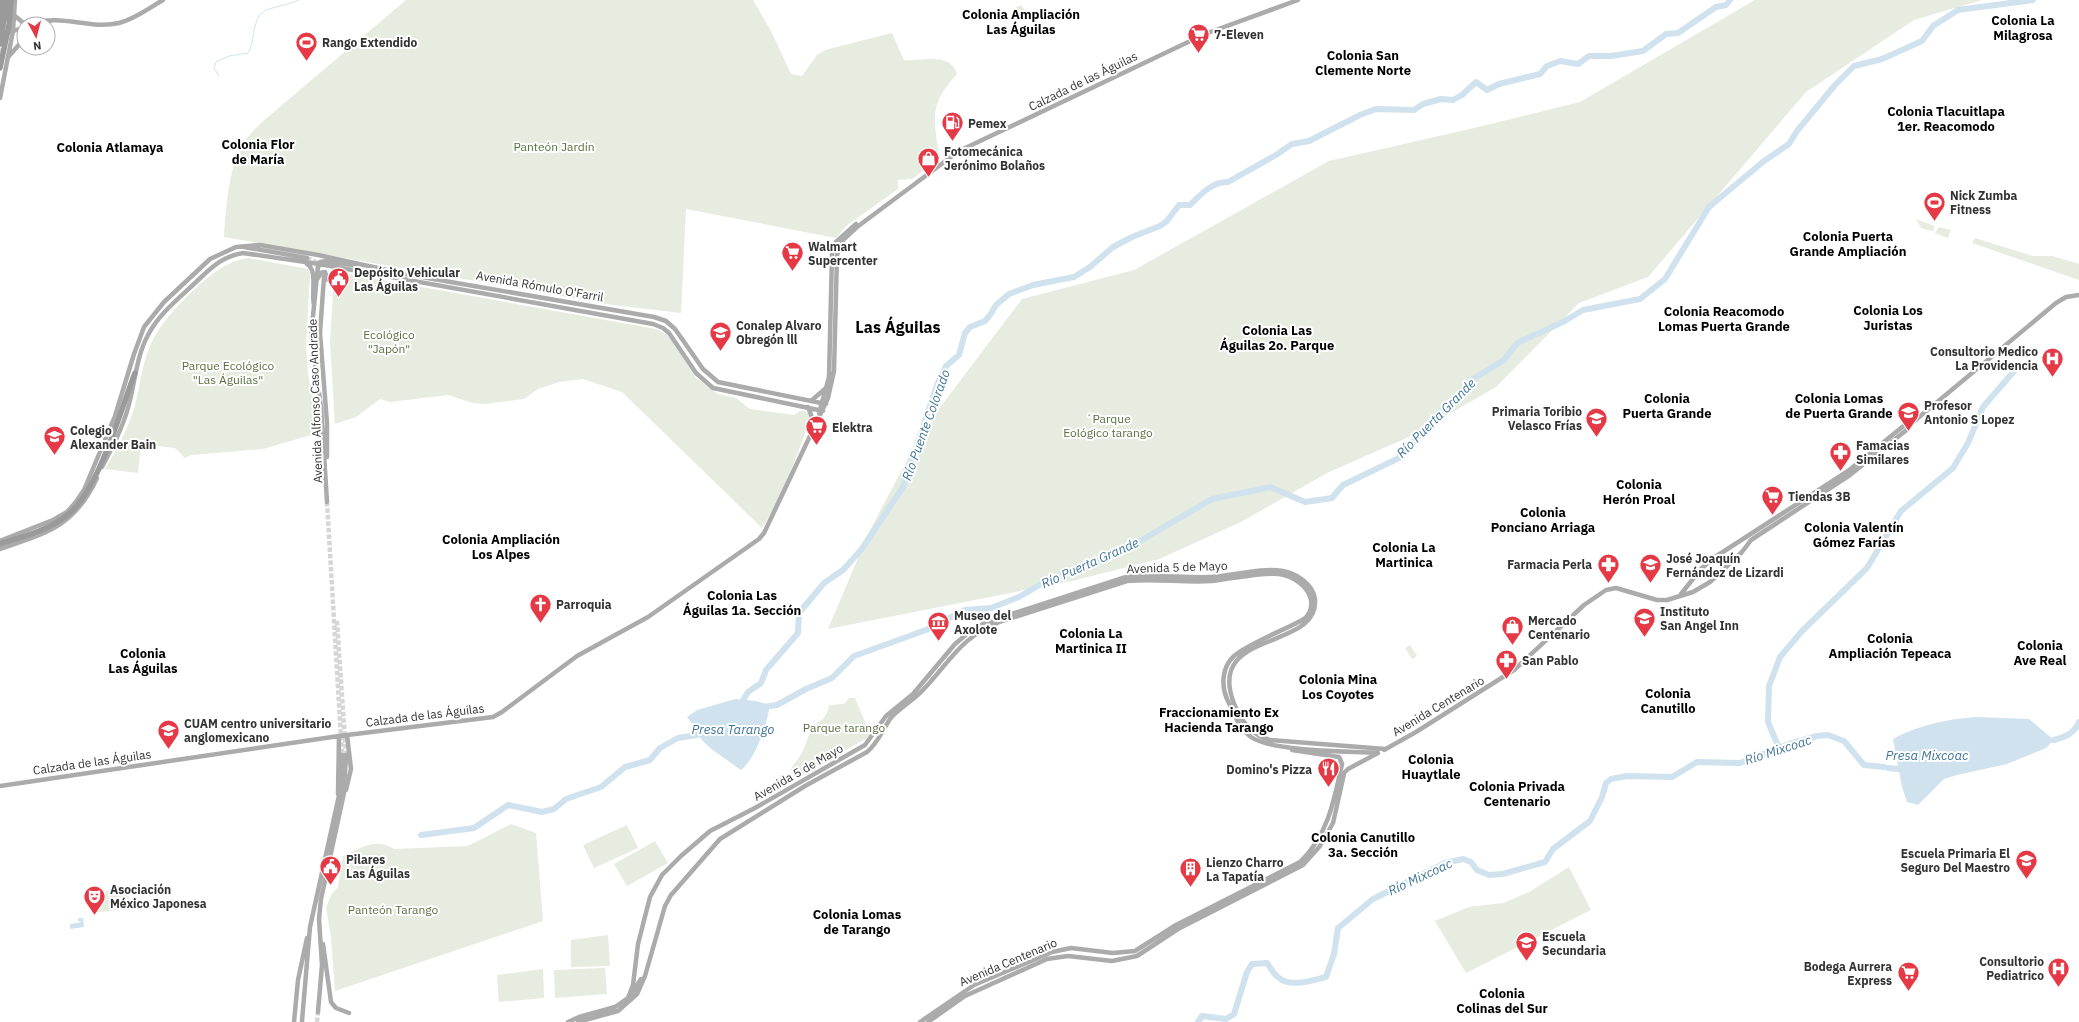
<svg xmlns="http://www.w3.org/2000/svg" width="2079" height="1022" font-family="'IBM Plex Sans',sans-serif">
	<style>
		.green { fill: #e6ecdf }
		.water { fill: #cfe2ee }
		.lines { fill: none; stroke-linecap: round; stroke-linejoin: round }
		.stream { stroke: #cfe2ee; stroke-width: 1 }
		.river { stroke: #cfe2ee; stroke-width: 6 }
		.major-tunnel { stroke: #d6d6d6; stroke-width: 4.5; stroke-dasharray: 4.5 2; stroke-linecap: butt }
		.highway-tunnel { stroke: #d6d6d6; stroke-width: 5.5; stroke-dasharray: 5.5 3; stroke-linecap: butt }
		.major { stroke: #ababab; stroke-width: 4.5 }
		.highway { stroke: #9a9a9a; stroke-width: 5.5 }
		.labels { text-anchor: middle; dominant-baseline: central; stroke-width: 4; stroke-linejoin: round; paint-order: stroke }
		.poi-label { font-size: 12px; font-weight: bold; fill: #333; stroke: #fff; text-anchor: start }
		.street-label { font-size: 12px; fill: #333; stroke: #fff }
		.park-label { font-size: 12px; fill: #56703f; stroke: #fff }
		.neighbourhood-label { font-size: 13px; font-weight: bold; fill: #000; stroke: #fff }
		.water-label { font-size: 13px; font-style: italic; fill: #3f7597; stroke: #fff }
		.district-label { font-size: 16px; font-weight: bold; fill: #000; stroke: #fff }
	</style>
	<rect width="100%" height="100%" fill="#fff"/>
	<path class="green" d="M406,0H753L771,31L791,74L802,76L817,55L825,50L892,33L904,60C921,62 950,51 957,74C927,107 935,118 939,159L912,179L898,180V189L846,226L836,238L686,209L681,313L613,305L224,237C226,207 228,172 242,146C247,137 255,129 262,122Z
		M1755,0H1982L1914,20L1806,92L1648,277L1579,303L1496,387L1409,437L1327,473L1241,522L1159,559L1076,580L828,629L870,530L923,430L1022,299L1134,270L1329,161L1474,128L1580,102Z
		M1021,5L1029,17L1020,21L1015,14L1018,12L1015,8Z
		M1916,219L1934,226V230L1931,231L1921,228Z
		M1939,227L1951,230L1948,238L1935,233Z
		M1975,238L2033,256H2052L2079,264V280L1972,243Z
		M248,258L308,269L310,273L306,345L308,373L318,433L263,449L191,455L185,458L175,448L141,444L138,473L105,469C117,450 127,430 134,409C141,384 142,358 155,336C166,317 180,303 196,288C212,273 226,262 248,258Z
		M338,272L656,329L666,334L671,340L696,378L711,389L718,394L736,398L750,409L794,415L800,411H805L809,414L810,419C797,456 783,495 762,528L622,392L583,379L559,382L538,389L524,399L485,404L473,403L448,395L390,402L380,399L356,417L335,424L330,343L334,275Z
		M1410,645L1417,656L1412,659L1405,648Z
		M849,698H855L870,734L867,738L802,775L790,770L802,753L813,725C823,720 827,717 829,705L844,704Z
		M511,824L536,833L543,921L335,991L331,937L326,908L331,895L338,887L343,856C362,848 375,837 394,849L468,846Z
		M627,825L638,848L594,868L583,845Z
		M655,841L668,863L627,886L614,864Z
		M1569,867L1591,910L1466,973L1435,921L1469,907L1503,903L1529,892Z
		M128,890L130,909L111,911L109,892Z
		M108,891L110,911L91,913L89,893Z
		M608,935L610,966L571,967V940Z
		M605,968L607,994L555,998L554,970Z
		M543,969L544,998L499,1002L497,975Z"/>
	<path class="water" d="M735,699L756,701L770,705C767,724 756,758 741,770L710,748L697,735V730L687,717L697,710Z
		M1976,717L2029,719L2054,740L2046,748L2007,764L1957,775L1944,779L1918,805L1907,802L1902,787L1893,739C1918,725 1948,719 1976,717Z
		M78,918H83L84,927L70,929V924L82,922L78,921Z"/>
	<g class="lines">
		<path class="stream" d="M219,76L214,68L216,62L229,56L248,53C256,41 251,17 266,10C276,6 288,5 299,0"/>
		<path class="river" d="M739,707L748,692L761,683L766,670L798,633L799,613L824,583L843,570L861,550L903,487L937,385L946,366L959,355L965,333L970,327L985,321L990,315L996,305L1009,294L1033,285L1074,277L1090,267L1113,247L1132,237L1160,226L1167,221L1179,205H1190C1200,195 1213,181 1228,182L1276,155L1292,144L1309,141L1360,115L1376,109L1414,110L1423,104L1441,99L1453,100L1462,95L1476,82L1487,90L1499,84L1540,74L1547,66L1560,61L1578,64L1589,56H1611L1643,51L1666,34L1678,33L1716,7L1726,5L1730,0
			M762,707L777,705L806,689L832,678L854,656L926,630L965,610L991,608L1019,597L1048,580L1102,559L1140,541L1212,499L1270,487L1305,502L1332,498L1343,485L1399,458L1435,417L1473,379L1504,360L1517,343L1563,322L1583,310L1640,299L1665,279L1709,207L1764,161L1789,144L1797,131L1835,85L1854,66L1882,59L1922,41L1933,26L1958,10L2033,0
			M2054,740C2065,737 2074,734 2079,722
			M1779,748L1768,722L1769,686L1780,657L1802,631L1867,568L1901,511L1953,468L1968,443L1983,407L2015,370
			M1888,768L1899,769
			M421,835L474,828L508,805L542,812L554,809L566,799L601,787L625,767L650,760L660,748L678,738L697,735L703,731
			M1198,1022L1202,1016L1226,1019L1234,1014L1247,972L1252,964L1267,963C1270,967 1274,975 1279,978C1291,988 1313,980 1326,977L1334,954L1338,928L1373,899L1445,863L1463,859L1471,862L1477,870L1489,875L1503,874L1545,862L1553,849L1590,821L1602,797L1606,783L1611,779L1627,776L1672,777L1697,762L1740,763L1789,744L1817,736L1828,735L1844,741L1864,765L1884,767"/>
		<path class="major-tunnel" d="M307,258L316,262L323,275
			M327,502L342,755
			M337,621L346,755
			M317,1022L318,1012"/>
		<path class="highway-tunnel" d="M0,53L6,24"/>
		<path class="major" d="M14,15L22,22L30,24
			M30,24C62,13 89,30 119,23C135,19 149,8 163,0
			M43,24L53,20
			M11,32L24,27
			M9,56L24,39
			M0,98L13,31L15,0
			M244,247L307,258
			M307,264C318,270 311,293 314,305
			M324,277L320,333L327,423V457
			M318,278L321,273L325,272L328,280
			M811,401L826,388
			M808,407L813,420V427
			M819,413L829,377L832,254L836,242L856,224
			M102,467C112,448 122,429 128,408C135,384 136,357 148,335C159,314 178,299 195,283C210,269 222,256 243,253L319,264L653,324L663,328L669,333L696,373L713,388L823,411
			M327,502L321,407L311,336L318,266L320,262L327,261L359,266
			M0,541L53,520L67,512L75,503L84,490L115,416L134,354L144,327L164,302L210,259L236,247L260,245L318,255L410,275L654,317L666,321L675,329L703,369L718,382L826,404
			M0,549C47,533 75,526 97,478
			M1681,594L1700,570L1712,559L1848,471L1906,424L1912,423
			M1384,750L1416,732L1514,670L1584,605L1606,590L1616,588L1657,600H1667L1693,592L1710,582L1742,552L1751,540L1850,475L1909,428L1912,423L2056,303L2066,297L2079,295
			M1339,778L1348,769L1378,753
			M0,786L339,736L493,717L502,712L577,656L648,617L759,539L764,533L828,398L834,371L837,255L843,240L857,227L959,151L1205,34L1298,0
			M346,790L351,769L347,735
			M338,794L339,736
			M323,944L331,1002L336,1008L349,1013
			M630,996L641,979
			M318,1012L322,965L319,919L321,899L344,793L346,755
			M302,1021L310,927L340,791L342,755
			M294,1022L298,980L307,938
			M568,1022L579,1017L615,1007L628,998L633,985L638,944L650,897L662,875L681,856L710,831L755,808L865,745L886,716L913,694L955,644L968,633L983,624L999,618L1126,577C1154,574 1182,578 1211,577C1232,576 1262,567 1283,571C1297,574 1313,584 1315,599C1320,652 1202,628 1235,706C1242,723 1252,735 1270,740L1385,749
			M578,1022L618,1011L637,994L645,976L665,906L671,895L720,839L805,786L867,752C878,743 882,731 890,719C898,709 911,702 920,693C950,663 959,637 1002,621L1127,581C1155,578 1184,583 1212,581C1232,579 1261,572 1279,574C1293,576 1308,586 1311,600C1312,607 1310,614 1304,619C1285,630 1249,643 1234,656C1222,667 1221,685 1227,699C1234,713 1238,727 1251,737C1273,752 1348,751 1377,753
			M920,1022L974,985L1052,952L1071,948L1113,953L1135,951L1176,925L1300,862C1328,835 1334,801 1342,764L1339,757L1292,750
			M928,1022L965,996L1047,959L1068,956L1112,961L1137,956L1178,929L1303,865L1320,846L1333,823L1344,774"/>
		<path class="highway" d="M0,23L2,0
			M0,44L7,0
			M0,68L9,25L11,0
			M0,544C22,537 46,531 65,517C98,494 120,411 135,373"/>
	</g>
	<defs>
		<symbol id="supermarket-pin" viewBox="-11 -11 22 30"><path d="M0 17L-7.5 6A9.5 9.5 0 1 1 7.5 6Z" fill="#e63946" stroke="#fff"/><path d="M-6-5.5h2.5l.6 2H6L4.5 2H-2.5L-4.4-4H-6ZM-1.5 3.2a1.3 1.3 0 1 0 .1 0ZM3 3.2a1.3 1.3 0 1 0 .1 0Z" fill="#fff"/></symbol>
		<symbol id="stadium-pin" viewBox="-11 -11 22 30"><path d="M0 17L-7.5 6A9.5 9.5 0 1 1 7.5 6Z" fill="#e63946" stroke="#fff"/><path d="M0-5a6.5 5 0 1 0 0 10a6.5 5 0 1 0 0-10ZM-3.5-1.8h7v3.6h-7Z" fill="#fff"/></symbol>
		<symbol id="fuel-pin" viewBox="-11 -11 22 30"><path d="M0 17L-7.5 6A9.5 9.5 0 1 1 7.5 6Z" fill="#e63946" stroke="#fff"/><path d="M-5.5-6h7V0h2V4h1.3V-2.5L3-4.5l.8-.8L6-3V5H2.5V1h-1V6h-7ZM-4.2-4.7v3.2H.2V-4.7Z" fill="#fff"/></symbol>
		<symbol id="shop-pin" viewBox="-11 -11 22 30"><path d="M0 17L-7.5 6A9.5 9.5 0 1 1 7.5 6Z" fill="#e63946" stroke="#fff"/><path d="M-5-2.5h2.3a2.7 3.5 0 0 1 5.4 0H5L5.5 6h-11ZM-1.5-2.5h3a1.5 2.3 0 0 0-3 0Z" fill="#fff"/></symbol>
		<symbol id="civic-pin" viewBox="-11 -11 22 30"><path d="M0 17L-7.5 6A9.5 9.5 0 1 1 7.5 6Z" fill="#e63946" stroke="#fff"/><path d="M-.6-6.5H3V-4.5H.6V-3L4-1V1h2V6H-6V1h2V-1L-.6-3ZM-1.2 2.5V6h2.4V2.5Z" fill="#fff"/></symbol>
		<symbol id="university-pin" viewBox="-11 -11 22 30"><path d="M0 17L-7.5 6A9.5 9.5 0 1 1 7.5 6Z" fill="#e63946" stroke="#fff"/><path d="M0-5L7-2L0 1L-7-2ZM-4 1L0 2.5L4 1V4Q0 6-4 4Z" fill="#fff"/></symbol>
		<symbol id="hospital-pin" viewBox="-11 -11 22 30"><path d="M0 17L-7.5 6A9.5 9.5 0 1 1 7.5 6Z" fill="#e63946" stroke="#fff"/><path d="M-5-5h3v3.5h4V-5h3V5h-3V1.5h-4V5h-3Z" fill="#fff"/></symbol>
		<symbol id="school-pin" viewBox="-11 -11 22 30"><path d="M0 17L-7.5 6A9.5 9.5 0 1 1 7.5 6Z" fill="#e63946" stroke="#fff"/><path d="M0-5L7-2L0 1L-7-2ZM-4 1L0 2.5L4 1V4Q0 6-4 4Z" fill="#fff"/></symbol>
		<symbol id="pharmacy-pin" viewBox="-11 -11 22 30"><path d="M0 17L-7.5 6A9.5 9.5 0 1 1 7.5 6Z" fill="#e63946" stroke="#fff"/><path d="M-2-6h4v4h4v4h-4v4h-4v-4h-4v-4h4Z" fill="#fff"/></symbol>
		<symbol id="church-pin" viewBox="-11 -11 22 30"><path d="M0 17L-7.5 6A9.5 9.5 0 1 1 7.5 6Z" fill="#e63946" stroke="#fff"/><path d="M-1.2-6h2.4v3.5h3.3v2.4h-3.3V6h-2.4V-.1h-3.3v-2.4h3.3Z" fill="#fff"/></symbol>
		<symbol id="museum-pin" viewBox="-11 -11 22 30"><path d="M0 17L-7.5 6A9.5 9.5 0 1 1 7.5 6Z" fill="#e63946" stroke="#fff"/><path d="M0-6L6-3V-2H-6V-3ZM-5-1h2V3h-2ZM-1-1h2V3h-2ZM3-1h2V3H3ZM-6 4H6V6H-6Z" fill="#fff"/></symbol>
		<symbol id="restaurant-pin" viewBox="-11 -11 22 30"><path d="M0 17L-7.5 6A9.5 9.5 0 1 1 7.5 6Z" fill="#e63946" stroke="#fff"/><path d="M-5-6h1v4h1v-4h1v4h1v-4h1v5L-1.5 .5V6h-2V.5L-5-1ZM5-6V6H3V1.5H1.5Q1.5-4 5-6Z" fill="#fff"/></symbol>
		<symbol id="building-pin" viewBox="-11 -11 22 30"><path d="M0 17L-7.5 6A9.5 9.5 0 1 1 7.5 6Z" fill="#e63946" stroke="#fff"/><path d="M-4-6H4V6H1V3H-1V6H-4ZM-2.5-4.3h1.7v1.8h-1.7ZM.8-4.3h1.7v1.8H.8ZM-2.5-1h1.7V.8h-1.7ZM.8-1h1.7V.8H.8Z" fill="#fff"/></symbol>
		<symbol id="theatre-pin" viewBox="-11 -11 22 30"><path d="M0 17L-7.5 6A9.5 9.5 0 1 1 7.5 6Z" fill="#e63946" stroke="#fff"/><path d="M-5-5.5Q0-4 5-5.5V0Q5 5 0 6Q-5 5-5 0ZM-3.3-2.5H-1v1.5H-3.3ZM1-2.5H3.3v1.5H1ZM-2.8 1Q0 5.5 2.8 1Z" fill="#fff"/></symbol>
	</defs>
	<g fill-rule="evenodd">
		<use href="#supermarket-pin" x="1186" y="22" width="25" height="34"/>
		<use href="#stadium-pin" x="294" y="30" width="25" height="34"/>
		<use href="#fuel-pin" x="940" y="110" width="25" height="34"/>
		<use href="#shop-pin" x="916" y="146" width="25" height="34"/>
		<use href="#stadium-pin" x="1922" y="190" width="25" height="34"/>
		<use href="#supermarket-pin" x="780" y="240" width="25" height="34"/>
		<use href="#civic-pin" x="326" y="266" width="25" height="34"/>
		<use href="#university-pin" x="708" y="320" width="25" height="34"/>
		<use href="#hospital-pin" x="2040" y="346" width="25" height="34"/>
		<use href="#school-pin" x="1896" y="400" width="25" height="34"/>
		<use href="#school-pin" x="1584" y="406" width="25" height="34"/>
		<use href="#supermarket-pin" x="804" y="414" width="25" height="34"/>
		<use href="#school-pin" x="42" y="424" width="25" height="34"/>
		<use href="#pharmacy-pin" x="1828" y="440" width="25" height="34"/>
		<use href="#supermarket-pin" x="1760" y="484" width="25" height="34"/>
		<use href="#pharmacy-pin" x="1596" y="552" width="25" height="34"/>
		<use href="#school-pin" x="1638" y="552" width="25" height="34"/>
		<use href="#church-pin" x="528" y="592" width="25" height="34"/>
		<use href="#school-pin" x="1632" y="606" width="25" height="34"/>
		<use href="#museum-pin" x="926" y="610" width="25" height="34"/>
		<use href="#shop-pin" x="1500" y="614" width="25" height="34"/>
		<use href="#pharmacy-pin" x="1494" y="648" width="25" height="34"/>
		<use href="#school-pin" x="156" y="718" width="25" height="34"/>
		<use href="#restaurant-pin" x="1316" y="756" width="25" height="34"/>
		<use href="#school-pin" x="2014" y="848" width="25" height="34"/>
		<use href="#civic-pin" x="318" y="854" width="25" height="34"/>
		<use href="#building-pin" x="1178" y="856" width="25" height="34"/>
		<use href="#theatre-pin" x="82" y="884" width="25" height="34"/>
		<use href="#school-pin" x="1514" y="930" width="25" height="34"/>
		<use href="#hospital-pin" x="2046" y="956" width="25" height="34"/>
		<use href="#supermarket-pin" x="1896" y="960" width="25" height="34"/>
	</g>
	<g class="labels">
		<g class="poi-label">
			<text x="1214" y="34">7-Eleven</text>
			<text x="322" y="42">Rango Extendido</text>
			<text x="968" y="123">Pemex</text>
			<text x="944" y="151">Fotomecánica<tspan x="944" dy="14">Jerónimo Bolaños</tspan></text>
			<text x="1950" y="195">Nick Zumba<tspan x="1950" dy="14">Fitness</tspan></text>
			<text x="808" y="246">Walmart<tspan x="808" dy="14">Supercenter</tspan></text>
			<text x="354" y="272">Depósito Vehicular<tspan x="354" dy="14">Las Águilas</tspan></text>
			<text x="736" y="325">Conalep Alvaro<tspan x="736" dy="14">Obregón lll</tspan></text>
			<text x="2038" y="351" text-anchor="end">Consultorio Medico<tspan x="2038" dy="14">La Providencia</tspan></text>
			<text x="1924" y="405">Profesor<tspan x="1924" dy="14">Antonio S Lopez</tspan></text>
			<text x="1582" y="411" text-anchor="end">Primaria Toribio<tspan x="1582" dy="14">Velasco Frías</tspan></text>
			<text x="832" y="427">Elektra</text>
			<text x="70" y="430">Colegio<tspan x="70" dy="14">Alexander Bain</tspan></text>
			<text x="1856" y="445">Famacias<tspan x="1856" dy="14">Similares</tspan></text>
			<text x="1788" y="496">Tiendas 3B</text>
			<text x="1666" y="558">José Joaquín<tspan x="1666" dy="14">Fernández de Lizardi</tspan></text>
			<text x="1592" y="564" text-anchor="end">Farmacia Perla</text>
			<text x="556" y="604">Parroquia</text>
			<text x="1660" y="611">Instituto<tspan x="1660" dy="14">San Angel Inn</tspan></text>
			<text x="954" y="615">Museo del<tspan x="954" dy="14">Axolote</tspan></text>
			<text x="1528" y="620">Mercado<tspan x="1528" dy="14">Centenario</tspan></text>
			<text x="1522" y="660">San Pablo</text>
			<text x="184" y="723">CUAM centro universitario<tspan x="184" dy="14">anglomexicano</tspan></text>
			<text x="1312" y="769" text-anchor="end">Domino's Pizza</text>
			<text x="2010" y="853" text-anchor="end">Escuela Primaria El<tspan x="2010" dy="14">Seguro Del Maestro</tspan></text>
			<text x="346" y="859">Pilares<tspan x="346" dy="14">Las Águilas</tspan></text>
			<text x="1206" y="862">Lienzo Charro<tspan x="1206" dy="14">La Tapatía</tspan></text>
			<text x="110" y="889">Asociación<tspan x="110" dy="14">México Japonesa</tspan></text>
			<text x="1542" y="936">Escuela<tspan x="1542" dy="14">Secundaria</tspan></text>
			<text x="2044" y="961" text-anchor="end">Consultorio<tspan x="2044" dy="14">Pediatrico</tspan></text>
			<text x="1892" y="966" text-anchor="end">Bodega Aurrera<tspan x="1892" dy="14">Express</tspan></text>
		</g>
		<g class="street-label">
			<text transform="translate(1083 81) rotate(-26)">Calzada de las Águilas</text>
			<text transform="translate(540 286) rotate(10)">Avenida Rómulo O'Farril</text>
			<text transform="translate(315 401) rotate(-92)">Avenida Alfonso Caso Andrade</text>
			<text transform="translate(1177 567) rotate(-2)">Avenida 5 de Mayo</text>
			<text transform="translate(1438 706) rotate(-31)">Avenida Centenario</text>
			<text transform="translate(425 715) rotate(-7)">Calzada de las Águilas</text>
			<text transform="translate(92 762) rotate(-8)">Calzada de las Águilas</text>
			<text transform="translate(798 772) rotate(-30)">Avenida 5 de Mayo</text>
			<text transform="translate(1008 962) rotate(-23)">Avenida Centenario</text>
		</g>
		<g class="park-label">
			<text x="554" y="146">Panteón Jardín</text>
			<text x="389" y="334">Ecológico<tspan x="389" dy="14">"Japón"</tspan></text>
			<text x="228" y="365">Parque Ecológico<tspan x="228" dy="14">"Las Águilas"</tspan></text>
			<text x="1108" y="418">´Parque<tspan x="1108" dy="14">Eológico tarango</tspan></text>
			<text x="844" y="727">Parque tarango</text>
			<text x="393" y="909">Panteón Tarango</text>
		</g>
		<g class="neighbourhood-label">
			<text x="1021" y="14">Colonia Ampliación<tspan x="1021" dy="15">Las Águilas</tspan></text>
			<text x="2023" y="20">Colonia La<tspan x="2023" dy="15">Milagrosa</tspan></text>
			<text x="1363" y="55">Colonia San<tspan x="1363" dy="15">Clemente Norte</tspan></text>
			<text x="1946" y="111">Colonia Tlacuitlapa<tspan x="1946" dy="15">1er. Reacomodo</tspan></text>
			<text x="258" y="144">Colonia Flor<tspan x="258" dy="15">de María</tspan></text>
			<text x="110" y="147">Colonia Atlamaya</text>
			<text x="1848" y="236">Colonia Puerta<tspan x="1848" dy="15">Grande Ampliación</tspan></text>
			<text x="1888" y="310">Colonia Los<tspan x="1888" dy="15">Juristas</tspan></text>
			<text x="1724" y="311">Colonia Reacomodo<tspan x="1724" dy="15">Lomas Puerta Grande</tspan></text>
			<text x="1277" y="330">Colonia Las<tspan x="1277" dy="15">Águilas 2o. Parque</tspan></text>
			<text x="1667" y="398">Colonia<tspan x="1667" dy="15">Puerta Grande</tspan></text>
			<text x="1839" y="398">Colonia Lomas<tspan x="1839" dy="15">de Puerta Grande</tspan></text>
			<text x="1639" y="484">Colonia<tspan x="1639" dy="15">Herón Proal</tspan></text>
			<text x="1543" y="512">Colonia<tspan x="1543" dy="15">Ponciano Arriaga</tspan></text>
			<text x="1854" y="527">Colonia Valentín<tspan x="1854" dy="15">Gómez Farías</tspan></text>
			<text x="501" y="539">Colonia Ampliación<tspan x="501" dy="15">Los Alpes</tspan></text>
			<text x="1404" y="547">Colonia La<tspan x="1404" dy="15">Martinica</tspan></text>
			<text x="742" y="595">Colonia Las<tspan x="742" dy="15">Águilas 1a. Sección</tspan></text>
			<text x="1091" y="633">Colonia La<tspan x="1091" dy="15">Martinica II</tspan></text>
			<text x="1890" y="638">Colonia<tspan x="1890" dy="15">Ampliación Tepeaca</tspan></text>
			<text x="2040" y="645">Colonia<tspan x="2040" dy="15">Ave Real</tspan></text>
			<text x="143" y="653">Colonia<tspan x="143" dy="15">Las Águilas</tspan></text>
			<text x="1338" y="679">Colonia Mina<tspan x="1338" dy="15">Los Coyotes</tspan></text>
			<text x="1668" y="693">Colonia<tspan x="1668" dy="15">Canutillo</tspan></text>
			<text x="1219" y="712">Fraccionamiento Ex<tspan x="1219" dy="15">Hacienda Tarango</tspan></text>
			<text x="1431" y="759">Colonia<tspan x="1431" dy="15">Huaytlale</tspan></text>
			<text x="1517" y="786">Colonia Privada<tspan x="1517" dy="15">Centenario</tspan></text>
			<text x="1363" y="837">Colonia Canutillo<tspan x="1363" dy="15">3a. Sección</tspan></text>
			<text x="857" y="914">Colonia Lomas<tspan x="857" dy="15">de Tarango</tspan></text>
			<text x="1502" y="993">Colonia<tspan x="1502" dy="15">Colinas del Sur</tspan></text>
		</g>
		<g class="water-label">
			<text transform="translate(1436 418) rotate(-45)">Río Puerta Grande</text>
			<text transform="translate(926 425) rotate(-70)">Río Puente Colorado</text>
			<text transform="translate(1090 563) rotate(-24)">Río Puerta Grande</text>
			<text x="733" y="729">Presa Tarango</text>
			<text transform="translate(1778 750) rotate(-18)">Río Mixcoac</text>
			<text x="1927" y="755">Presa Mixcoac</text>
			<text transform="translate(1420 877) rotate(-25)">Río Mixcoac</text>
		</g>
		<g class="district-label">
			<text x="898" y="327">Las Águilas</text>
		</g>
	</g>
	<g transform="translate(36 36) rotate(173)"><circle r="19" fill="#ffffff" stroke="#adadad"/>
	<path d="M0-3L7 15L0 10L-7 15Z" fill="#e63946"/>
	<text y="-6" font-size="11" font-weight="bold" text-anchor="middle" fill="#333333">N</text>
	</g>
</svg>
